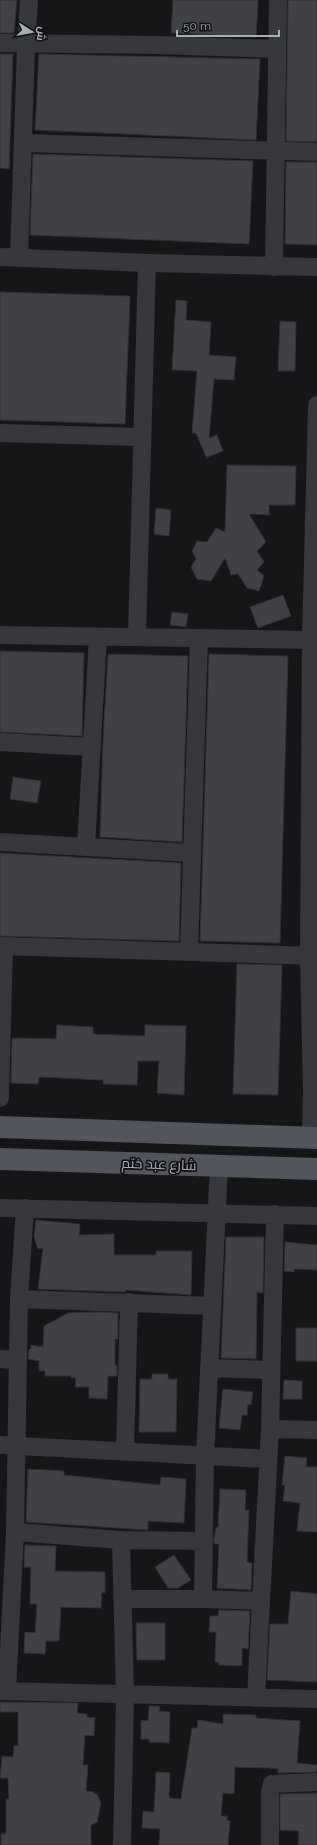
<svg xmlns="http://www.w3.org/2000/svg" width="317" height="1845" font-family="Raleway,Cairo,sans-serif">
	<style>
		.building { fill: #404145; stroke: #303034 }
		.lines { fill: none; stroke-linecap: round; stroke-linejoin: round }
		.minor { stroke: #37383d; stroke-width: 18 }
		.major { stroke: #53555c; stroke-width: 22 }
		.labels { text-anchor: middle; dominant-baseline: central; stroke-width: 3.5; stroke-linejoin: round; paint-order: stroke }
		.street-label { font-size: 14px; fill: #a8adb8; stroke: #111113 }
	</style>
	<rect width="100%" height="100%" fill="#161618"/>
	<path class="building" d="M0,0H17L14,33H0Z
		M173,0H258L256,37L171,33Z
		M288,0H317V142L286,141Z
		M0,54H13L9,169L0,168Z
		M39,54L260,59L256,140L35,130Z
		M33,154L253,161L249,244L30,235Z
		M286,162H317V245L285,244Z
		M0,292L130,296L125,424L0,420Z
		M176,300L187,301L186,320L211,322L209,355L236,357L234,380L214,379L209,438L217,435L223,451L207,457V459L196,433H192L197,371L172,370Z
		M280,321L296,322L295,371H278Z
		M227,465L296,466L295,505H269V515L249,514L266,542L257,551L264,562L257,570L264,576L259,591L247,588L238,574L231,575L225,558L211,581L197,579L191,567L196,559L192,551L197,541L207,542L216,528L225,532Z
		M156,508L171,510L169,536L154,534Z
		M283,595L291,616L258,628L250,607Z
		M172,612L188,614L186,627L170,625Z
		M0,651L84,653L82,736L0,732Z
		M108,654L188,656L182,842L100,837L103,741Z
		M209,654L288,656L280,943L200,941Z
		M13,777L41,781L37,803L10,799Z
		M0,853L181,863L179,941L0,936Z
		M237,964L282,965L278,1095L233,1094Z
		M57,1025L93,1027V1034L145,1036V1025L186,1026L184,1095L157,1093L159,1061H138L137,1085L103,1084V1080L39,1077L38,1084L11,1083L12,1038L56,1039Z
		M36,1220L80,1224L79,1235L114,1234V1255H156V1251H192L191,1295L126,1290L125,1292L38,1289L43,1248L38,1249L34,1237Z
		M226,1237H264L263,1293L257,1292L256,1359L221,1358Z
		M285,1242L317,1245V1270L294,1269V1272L284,1271Z
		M97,1312L118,1313V1339H115V1365H117V1376H108L107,1399L89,1398V1387H75L76,1378H71V1376H45V1371H39V1361L28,1359L29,1349H31V1345L43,1347L44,1326L68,1313Z
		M296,1328H317V1361H296Z
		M152,1374H168V1379H177L176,1432H139L140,1379H152Z
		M284,1380L302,1381V1399H283Z
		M223,1389L253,1392L251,1405L248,1404L247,1415H242L240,1430L219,1428Z
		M285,1456L307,1458L306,1467H317V1532L297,1531L300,1503L283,1501L285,1485H282Z
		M28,1469L64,1471V1475L160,1485L161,1477L186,1479L184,1523L148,1521V1530L26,1522Z
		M220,1489L246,1490L245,1510H249L247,1562L252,1563V1565L251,1590L217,1588L219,1544H214V1539L216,1527L218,1528Z
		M25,1545L56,1546L55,1571L105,1572V1593L102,1592L101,1608L61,1607L59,1641H46L45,1654L24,1653L25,1632L35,1633L37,1604H30L31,1567H24Z
		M174,1555L191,1580L178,1588H168L155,1567Z
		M291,1591L317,1594V1682L267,1680L270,1624H288Z
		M219,1610L250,1611L248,1649L242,1648V1666L219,1665V1662H215L216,1632H209L210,1616H218Z
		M136,1623H165V1660H137Z
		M0,1702L78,1703L77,1713L87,1714V1717L95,1718L94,1736L85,1735L83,1765H88L86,1791L94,1792V1794H97L101,1803L97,1822L91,1825V1845H1V1834H6V1799H9L8,1778H0L2,1756L13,1757L14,1746H18V1712H0Z
		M149,1706H160L159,1711L170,1712L169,1743L149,1742V1739H141V1720L148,1721Z
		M223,1714L256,1715V1718L300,1721L297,1763L317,1765L316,1772L278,1773V1769L268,1768L235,1767L234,1794L223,1793L221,1816H227V1820L230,1821L228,1845H159L160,1829L142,1828L143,1811L154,1812L156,1772L170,1773L169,1798L181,1799L192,1728H197L198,1720L223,1724Z
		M317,1793V1845H298L299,1831L280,1830V1794Z"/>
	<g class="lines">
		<path class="minor" d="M0,43L156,45L277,49
			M24,143L317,152
			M0,257L147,263L317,267
			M19,257L26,47L29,0
			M274,267L278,0
			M0,433L141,437
			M0,635L311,640
			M137,637L147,263
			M0,742L92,747
			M0,842L191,853
			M86,846L98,637
			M0,946L317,956
			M189,952L199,638
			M0,1098L4,946
			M311,1138L312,1089L309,956L311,640L317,405
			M0,1208L317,1216
			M19,1299L211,1306
			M0,1359L17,1360
			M209,1368L271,1370
			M270,1429L317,1430
			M0,1445L268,1459
			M125,1451L129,1302
			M15,1532L121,1540L204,1541
			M121,1540L125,1695L122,1845
			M122,1599H203L261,1601
			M203,1599L205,1456L219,1166
			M0,1691L317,1699
			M7,1691L15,1532L19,1299L25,1208
			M256,1698L270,1429L275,1214
			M270,1845V1792L272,1784L317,1782"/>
		<path class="major" d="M0,1127L317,1138
			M0,1159L317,1169"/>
	</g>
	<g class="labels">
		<g class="street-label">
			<text transform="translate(159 1164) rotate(2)">شارع عبد ختم</text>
		</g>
	</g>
	<g transform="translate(32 32) rotate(101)" stroke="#111113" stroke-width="3" paint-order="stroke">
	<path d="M0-3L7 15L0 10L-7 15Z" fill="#a8adb8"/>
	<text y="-6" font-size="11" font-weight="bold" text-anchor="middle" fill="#a8adb8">ش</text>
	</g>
	<path d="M177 30v6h102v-6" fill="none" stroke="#a8adb8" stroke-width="2"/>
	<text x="183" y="30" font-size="12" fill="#a8adb8" stroke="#111113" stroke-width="3" paint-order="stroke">50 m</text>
</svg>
